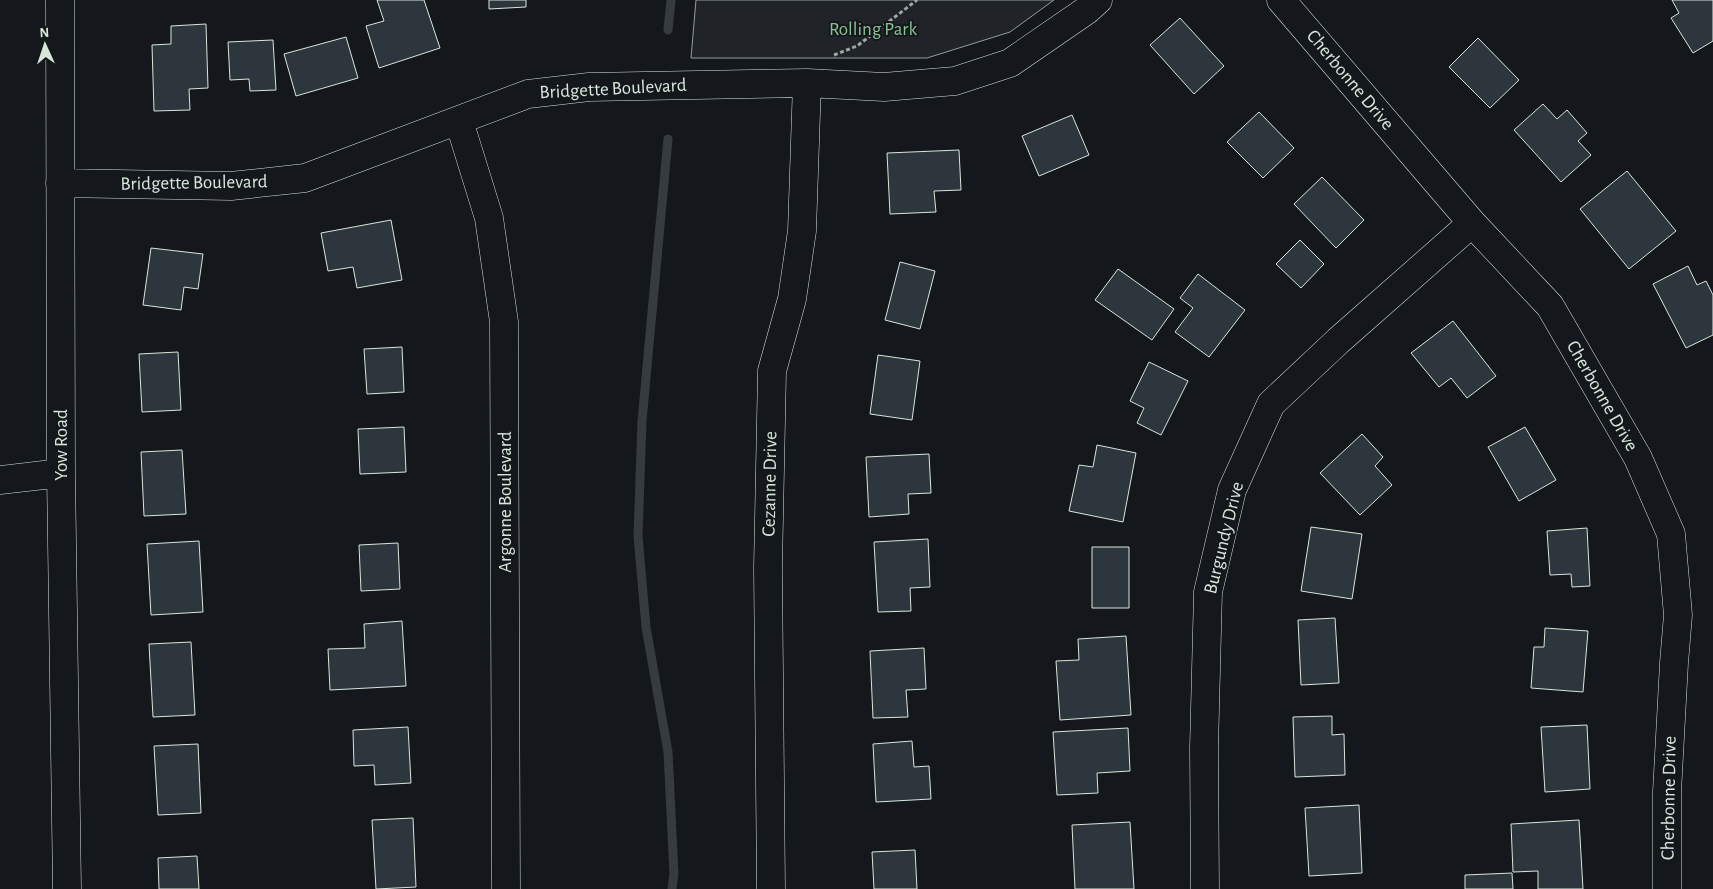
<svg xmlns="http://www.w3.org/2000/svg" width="1713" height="889" font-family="'Alegreya Sans',sans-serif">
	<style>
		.green { fill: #202428; stroke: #939e99 }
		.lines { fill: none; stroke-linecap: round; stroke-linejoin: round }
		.stream { stroke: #363b3e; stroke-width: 9 }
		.building { fill: #2c363c; stroke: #d8e6dc }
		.minor-casing { stroke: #d8e6dc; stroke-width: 29 }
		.path { stroke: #9da8a2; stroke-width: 3; stroke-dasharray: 4 2.5; stroke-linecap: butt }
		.minor { stroke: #14181c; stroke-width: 28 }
		.labels { text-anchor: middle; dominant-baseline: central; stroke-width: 4; stroke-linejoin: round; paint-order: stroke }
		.park-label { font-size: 19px; fill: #8ac095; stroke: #14181c }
		.street-label { font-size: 19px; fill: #d8e6dc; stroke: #14181c }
	</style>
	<rect width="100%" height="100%" fill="#14181c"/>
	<path class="green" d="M696,0H1054L1010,32L927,58H691Z"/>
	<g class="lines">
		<path class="stream" d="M668,30L671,0
			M668,139L642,421L638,536L646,627L668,752L674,874L672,889"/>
	</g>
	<path class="building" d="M377,0H424L440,48L379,68L366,26L384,21Z
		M489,0H526V7L489,9Z
		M1672,0H1713V41L1693,53L1671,18L1679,13Z
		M1180,18L1224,66L1194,94L1150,45Z
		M206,24L208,88L189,89L190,110L154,111L152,45L171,44V26Z
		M346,37L358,78L296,96L284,54Z
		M1478,38L1519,80L1490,108L1449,67Z
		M273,40L276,90L250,91L249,79L230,80L228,42Z
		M1543,104L1557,119L1567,110L1587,133L1578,141L1591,155L1561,182L1514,130Z
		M1259,112L1294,148L1263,178L1227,142Z
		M1072,115L1089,155L1039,176L1022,136Z
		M959,150L961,190L934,191L936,212L890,214L887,153Z
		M1627,171L1676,231L1629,269L1580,209Z
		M1322,177L1364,220L1336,248L1294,204Z
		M391,220L402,280L357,288L353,267L328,271L321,233Z
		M1300,240L1324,264L1301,288L1276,264Z
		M151,248L203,254L198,289L184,287L181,310L143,305Z
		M900,262L935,271L920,329L885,320Z
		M1688,266L1697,285L1706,281L1713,295V335L1686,348L1653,284Z
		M1118,269L1174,309L1152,340L1095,300Z
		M1198,274L1245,310L1209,357L1175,332L1193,308L1180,298Z
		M1453,321L1496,376L1467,398L1451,378L1439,387L1411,353Z
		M402,347L404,392L367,394L364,349Z
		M178,352L181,410L142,412L139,354Z
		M878,355L920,361L912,420L870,414Z
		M1149,362L1188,381L1161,435L1137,423L1144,408L1130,401Z
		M404,427L406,472L360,474L358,429Z
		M1525,427L1556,480L1519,501L1488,447Z
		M1362,434L1383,457L1375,466L1392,485L1360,515L1320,473Z
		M1097,445L1136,453L1123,522L1069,511L1079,465L1093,467Z
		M182,450L186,514L144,516L141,452Z
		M929,454L931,493L908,494L909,514L869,517L866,457Z
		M1311,527L1362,534L1352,599L1301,591Z
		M1587,528L1590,586L1572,587L1571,574L1550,575L1547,531Z
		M928,539L930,587L910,588L911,611L878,612L874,542Z
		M199,541L203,612L151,615L147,544Z
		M398,543L400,589L361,591L359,545Z
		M1092,547H1129V608H1092Z
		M1335,618L1339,683L1301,685L1298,620Z
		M402,621L406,686L330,690L328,649L365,648L364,624Z
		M1545,628L1588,631L1583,692L1531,688L1534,647H1544Z
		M1126,636L1131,715L1060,720L1056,661L1079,660L1078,639Z
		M191,642L195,715L153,717L149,644Z
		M924,648L926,689L906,690L908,717L873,718L870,651Z
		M1332,716V735L1344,734L1345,775L1295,777L1293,717Z
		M1587,725L1590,789L1545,792L1541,727Z
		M408,727L411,783L375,785L374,765L354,766L353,730Z
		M1128,728L1130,771L1097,773L1098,793L1057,795L1053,732Z
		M912,741L914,767L929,766L931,799L876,802L873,744Z
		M198,744L201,813L158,815L154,746Z
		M1359,805L1362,873L1309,876L1305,808Z
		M413,818L416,887L376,889L372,820Z
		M1579,820L1583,889H1538V871L1513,872L1511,824Z
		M1130,822L1134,889H1075L1072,825Z
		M915,850L917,889H874L872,852Z
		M197,856L199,889H159L158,858Z
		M1512,873L1513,889H1465V875Z"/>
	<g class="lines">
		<defs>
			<path id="minor" d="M60,0L61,473L67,889
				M1281,0L1472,223L1550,306L1638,458L1671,534L1678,615L1674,663L1667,792V889
				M459,121L489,218L504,322L506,889
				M60,183L231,186L305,178L528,94L589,87L807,83L884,87L955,81L1010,63L1087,10L1098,0
				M0,480L61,473
				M771,889L768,567L772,371L792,299L802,231L807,83
				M1205,889L1204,748L1208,592L1232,490L1271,404L1338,341L1472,223"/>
		</defs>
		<use href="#minor" class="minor-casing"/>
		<path class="path" d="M834,55L857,46L917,0"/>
		<use href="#minor" class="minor"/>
	</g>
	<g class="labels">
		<g class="park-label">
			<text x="873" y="29">Rolling Park</text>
		</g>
		<g class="street-label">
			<text transform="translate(1350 80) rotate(50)">Cherbonne Drive</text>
			<text transform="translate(613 89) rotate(-3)">Bridgette Boulevard</text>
			<text transform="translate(194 183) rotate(-1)">Bridgette Boulevard</text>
			<text transform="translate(1602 396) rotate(60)">Cherbonne Drive</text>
			<text transform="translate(61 445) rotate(-90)">Yow Road</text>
			<text transform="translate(770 484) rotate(-89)">Cezanne Drive</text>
			<text transform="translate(505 502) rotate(-90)">Argonne Boulevard</text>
			<text transform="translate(1224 538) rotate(-76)">Burgundy Drive</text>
			<text transform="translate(1669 798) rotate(-89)">Cherbonne Drive</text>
		</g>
	</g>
	<g transform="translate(45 45) rotate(357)" stroke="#14181c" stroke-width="4" paint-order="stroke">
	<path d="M0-4L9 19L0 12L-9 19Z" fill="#d8e6dc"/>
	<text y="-8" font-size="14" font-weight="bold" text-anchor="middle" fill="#d8e6dc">N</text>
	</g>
</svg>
